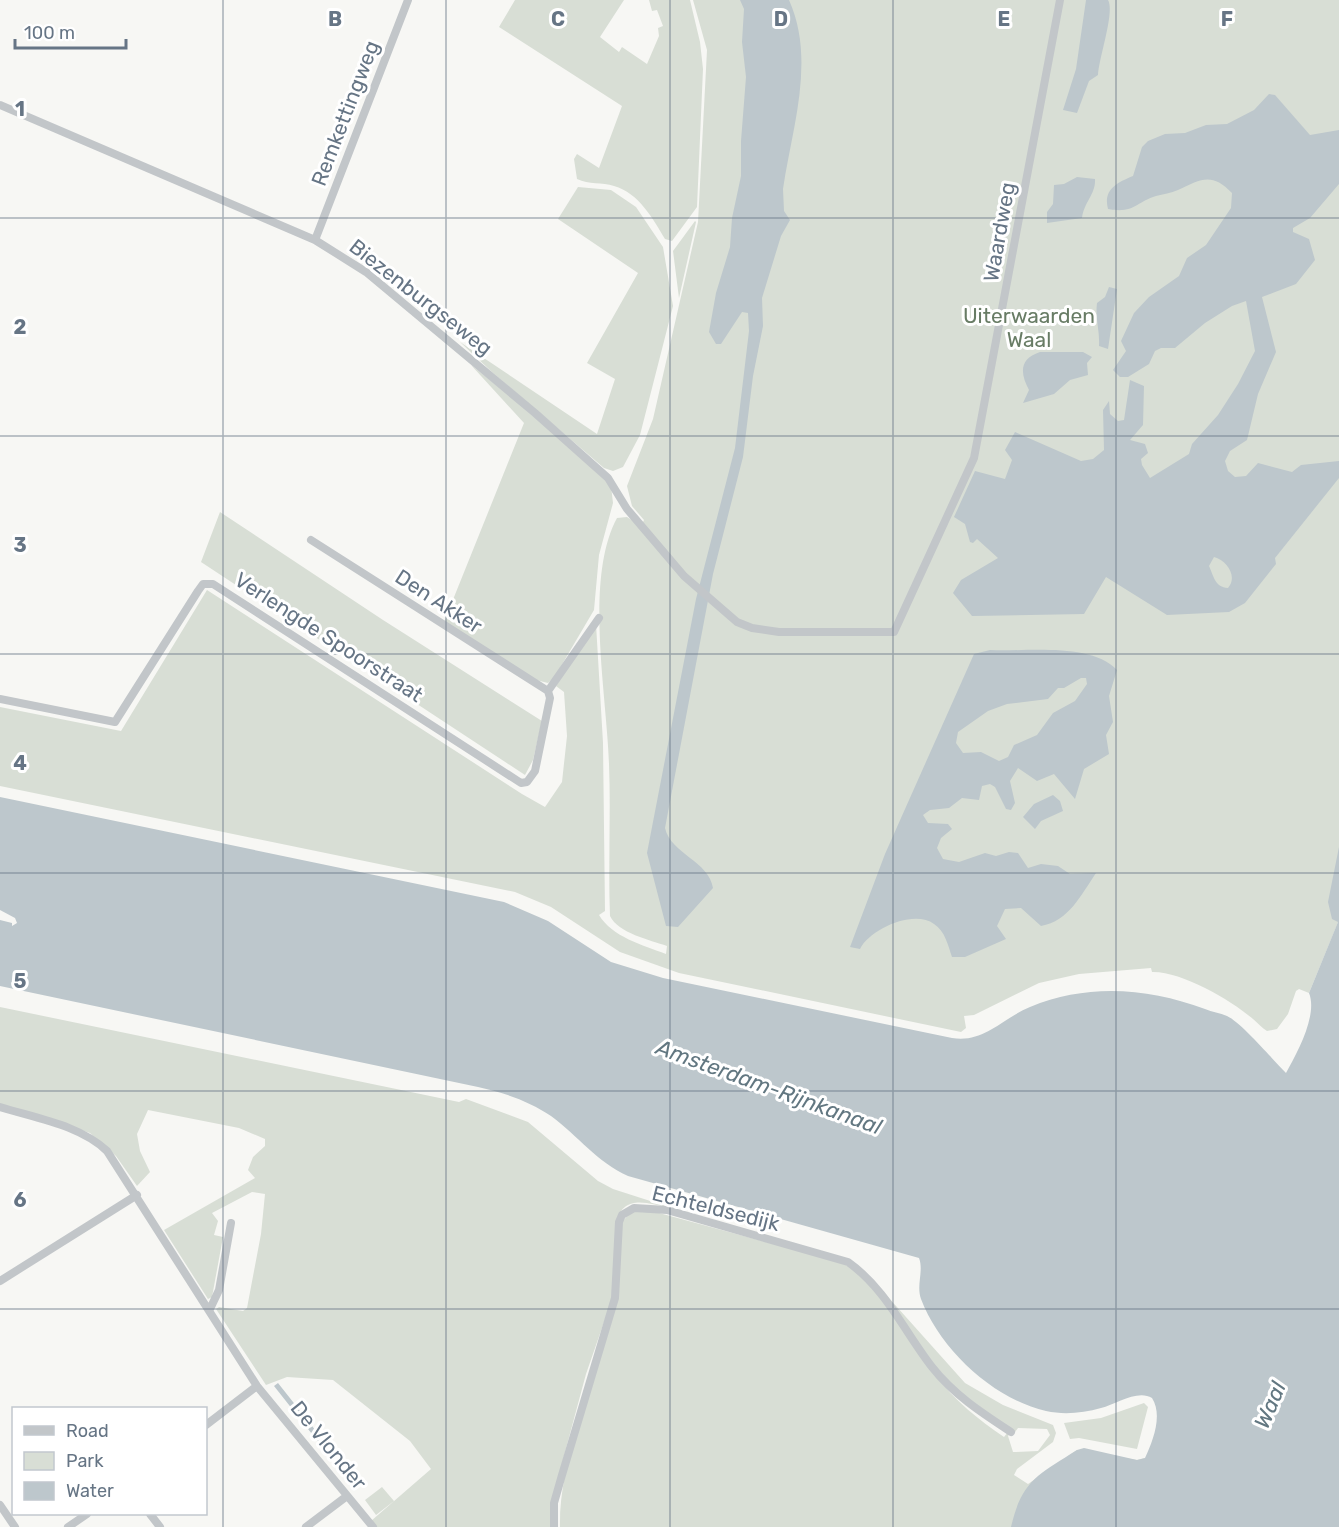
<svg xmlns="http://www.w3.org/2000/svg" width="1339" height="1527" font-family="Rubik,sans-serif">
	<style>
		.green { fill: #d8ded5 }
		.water { fill: #bdc7cc; fill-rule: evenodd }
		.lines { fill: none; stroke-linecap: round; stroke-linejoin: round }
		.minor { stroke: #c2c6c9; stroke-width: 8 }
		.grid { fill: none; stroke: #667585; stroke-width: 1.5; stroke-opacity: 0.55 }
		.labels { text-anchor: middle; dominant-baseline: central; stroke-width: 6; stroke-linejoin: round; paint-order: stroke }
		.street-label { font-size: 21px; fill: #667585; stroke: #fff }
		.park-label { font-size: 21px; fill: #687c65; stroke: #fff }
		.water-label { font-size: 22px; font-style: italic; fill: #627781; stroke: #fff }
		.grid-label { font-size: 20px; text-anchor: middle; font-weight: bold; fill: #667585; stroke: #fff; stroke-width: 6; stroke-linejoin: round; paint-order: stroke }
	</style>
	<rect width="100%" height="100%" fill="#f7f7f4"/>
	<path class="green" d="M515,0H624L600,37L619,52L622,47L647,64L659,36L658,28L663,26L657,10L652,11L649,0H690L700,42L703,69L697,207L672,241L665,239C653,219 639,193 614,186C602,182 589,185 577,179L574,159L577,154L599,168L622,106L499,27Z
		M693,0H1339V920L1309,993L1299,989L1296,991L1288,1014L1277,1029L1267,1031C1262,1028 1258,1023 1253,1019C1231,1000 1181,971 1152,972L1151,968L1079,974L1039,983L974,1015L964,1016L966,1028L961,1032L679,973L620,952L551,907L515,892L0,786V707L121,731L207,590L522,794L545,807L562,782L567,736L564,692L556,686L596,624L603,743L605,911L599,915C612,937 643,945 666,954L667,946C650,940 618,933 610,916C608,865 611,815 609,764C607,696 584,579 617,518L627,517L641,526L644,520L632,506L627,486L653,419L698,222L707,50Z
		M578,187L611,190L636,207L663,247L673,306L640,435L623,467L613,471L604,468L492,372L460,342L597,434L615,379L587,363L638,273L558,219Z
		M695,221L696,222L679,298L673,251Z
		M471,365L550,428L611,486L613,503L599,555L594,610L554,678L548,683L536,680L444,622L524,423Z
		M220,512L383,620L542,721L533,760L525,775L201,562Z
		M0,1007L459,1102L466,1099L528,1122L598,1181L613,1189L672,1208C647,1204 625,1193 616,1222L612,1299L586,1374L561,1467L551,1503V1527H377L371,1521L431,1469L410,1441L333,1380L287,1377L266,1385L216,1309L219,1307L243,1311L247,1308L261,1234L265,1194L252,1192L212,1213L218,1221L214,1235L223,1237L212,1297L208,1299L164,1230L255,1178L248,1170L253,1157L265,1146V1139L239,1128L148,1110L137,1134L140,1151L150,1172L137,1186L116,1156L90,1133L0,1104Z
		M648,1210L843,1263C884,1288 908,1338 936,1376C954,1400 979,1420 1004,1437L1008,1432L1010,1433L1008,1436L1013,1452L1038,1451L1050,1435L1047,1429L1018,1428L1015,1432L959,1392L929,1359L880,1288L965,1383L1003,1405L1053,1425L1056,1433L1053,1442L1017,1469L1014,1475L1028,1484L1077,1450L1137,1460L1145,1458L1129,1527H560C559,1462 590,1398 606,1336C616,1300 616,1260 621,1223L631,1212Z
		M1144,1403L1148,1407L1137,1449L1079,1438L1070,1439L1064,1423L1101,1418Z
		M382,1487L394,1501L376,1515L365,1500Z"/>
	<path class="water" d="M740,0H789C816,60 792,128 783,189L784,211L790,220L781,236L762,298L763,326L753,376L743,457L713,574L665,828C671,854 709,861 713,888L678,927L666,926L647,853L696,599L735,448L749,331L748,313L742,312L721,344H716L709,332L716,293L730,247L732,218L741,176V141L746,77L742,42L744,9Z
		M1086,0H1108C1115,12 1099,57 1098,75L1089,81L1077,113L1063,110L1076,69Z
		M1269,94L1275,95L1310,135L1339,130V184L1310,218L1293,228V232L1309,239L1315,260L1296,284L1262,297L1276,352L1258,394L1247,440L1230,451L1225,461L1228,471L1235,477L1246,476L1258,463L1292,472L1301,465L1339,461V478L1275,558L1276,564L1245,603L1229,612L1167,615L1106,577L1084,614L972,616L953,593L961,580L998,558L977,539L973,543L970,542L965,524L954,517L975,471L1005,479L1012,460L1005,450L1015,432L1081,461L1093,459L1104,450L1103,410L1109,401L1110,414L1118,421L1124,420L1130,380L1144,386L1143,425L1130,440L1145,444L1148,453L1141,459L1142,465L1150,478L1189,454L1192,444L1218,415L1238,384L1255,351L1246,301L1232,306L1205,323L1175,348H1161L1155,351L1149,364L1128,377H1120L1113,370L1126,351L1121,341L1134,313L1149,297L1179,276L1187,258L1206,245L1231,208L1232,193C1212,172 1201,179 1178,190C1171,193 1163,194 1156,196C1136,202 1134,214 1108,209C1103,190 1116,183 1133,176L1142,147L1148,141L1165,134L1185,133L1206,125L1227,124L1254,110ZM1214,557C1227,560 1238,577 1228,588C1215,587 1214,577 1209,566Z
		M1077,177L1095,179C1096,194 1084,202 1082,218L1047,223V212L1053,204L1054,185L1064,184Z
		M1109,287L1117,289L1108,349L1099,346C1100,331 1095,319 1097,303L1105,297Z
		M1040,352H1083L1092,357L1087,363L1088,375L1070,380L1054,394L1023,403L1029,390C1020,373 1019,359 1040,352Z
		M990,650C1027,652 1090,642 1117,670L1109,696L1113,722L1106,735L1109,754L1084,769L1075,799L1054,774L1037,781L1018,768L1010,781L1015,803L1011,810L1006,809L995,787L990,784L982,786L979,800L962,798L949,808L930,810L923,815L928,823L948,824L952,829L941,838L937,848L943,859L959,862L985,853L996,856L1009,852L1018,853L1028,868L1041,864L1058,866L1070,874L1096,873C1081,895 1069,921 1041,926L1021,908L1005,909L997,926L1006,939L965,957H952C948,945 945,931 934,924C914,909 870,929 860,949L850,947L885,854L974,654ZM1081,678H1086L1087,684L1075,701L1053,713L1037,735L1014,745L1008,757L999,761L981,752L963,753L956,743L958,732L988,711L1007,704L1048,699L1058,688H1064Z
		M1053,795L1060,801L1063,811L1041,821L1035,829L1023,817L1034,804Z
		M0,797L504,902L548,921L611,962L663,978L952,1038C985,1043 1001,1019 1030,1007C1088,983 1148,988 1205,1009C1212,1012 1220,1013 1227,1016C1242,1023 1272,1059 1286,1073C1297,1053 1318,1015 1309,993L1338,922L1332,919L1328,902L1339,847V1527H1011C1022,1480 1038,1475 1077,1450L1084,1448L1137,1460L1145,1458C1153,1441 1163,1415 1152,1398C1138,1389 1116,1404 1101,1408C1083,1413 1064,1415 1046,1411C993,1399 940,1349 921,1299C916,1285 924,1271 919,1258L628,1176C597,1162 578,1136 551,1116C529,1101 505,1093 478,1087L0,986V920L12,923V926L17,923L15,918L0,910Z
		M278,1383L335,1455L331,1458L274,1386Z"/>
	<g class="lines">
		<path class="minor" d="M0,105L315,240L366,272L535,413L608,478L627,509L684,576L737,622L752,628L779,632H894L974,458L1060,0
			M315,240L408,0
			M311,540L548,691
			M0,699L115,722L198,591L203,584H213L521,783L527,782L535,771L550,698L548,691L599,618
			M0,1107C35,1118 80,1125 107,1151L257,1386L373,1527
			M0,1281L137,1195
			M210,1309L219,1290L231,1223
			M206,1425L257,1386
			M0,1505L15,1527
			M150,1514L160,1527
			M68,1527L87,1514
			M306,1527L347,1496
			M554,1527V1503L562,1475L615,1298L619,1222L622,1215L634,1208L667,1210L848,1262C886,1289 904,1331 932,1367C954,1395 982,1413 1011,1432"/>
	</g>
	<path class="grid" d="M223,0V1527M446,0V1527M670,0V1527M893,0V1527M1116,0V1527M0,218H1339M0,436H1339M0,654H1339M0,873H1339M0,1091H1339M0,1309H1339"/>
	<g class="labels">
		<g class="street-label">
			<text transform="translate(345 113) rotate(-69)">Remkettingweg</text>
			<text transform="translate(999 232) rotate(-80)">Waardweg</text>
			<text transform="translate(421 297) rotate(38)">Biezenburgseweg</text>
			<text transform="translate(439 601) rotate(33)">Den Akker</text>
			<text transform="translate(329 637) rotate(33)">Verlengde Spoorstraat</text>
			<text transform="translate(716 1208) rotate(14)">Echteldsedijk</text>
			<text transform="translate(329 1445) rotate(51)">De Vlonder</text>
		</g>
		<g class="park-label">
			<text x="1029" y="315">Uiterwaarden<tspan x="1029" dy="24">Waal</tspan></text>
		</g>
		<g class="water-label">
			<text transform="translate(769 1087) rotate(20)">Amsterdam-Rijnkanaal</text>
			<text transform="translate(1270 1405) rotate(-67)">Waal</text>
		</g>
	</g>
	<g class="grid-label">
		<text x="335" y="26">B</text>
		<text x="558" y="26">C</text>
		<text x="781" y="26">D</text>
		<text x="1004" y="26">E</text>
		<text x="1227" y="26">F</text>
		<text x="20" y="116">1</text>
		<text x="20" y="334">2</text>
		<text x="20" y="552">3</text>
		<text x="20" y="770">4</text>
		<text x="20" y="988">5</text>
		<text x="20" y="1207">6</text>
	</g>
	<rect x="12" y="1407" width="195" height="108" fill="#ffffff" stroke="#c2c8ce" stroke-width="1.5"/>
	<rect x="24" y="1426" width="30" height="9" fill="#c2c6c9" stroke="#c2c8ce" stroke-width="1.5"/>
	<text x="66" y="1437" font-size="18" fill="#667585">Road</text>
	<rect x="24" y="1452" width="30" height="18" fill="#d8ded5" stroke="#c2c8ce" stroke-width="1.5"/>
	<text x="66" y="1467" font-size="18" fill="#667585">Park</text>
	<rect x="24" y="1482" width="30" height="18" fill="#bdc7cc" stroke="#c2c8ce" stroke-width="1.5"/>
	<text x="66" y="1497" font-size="18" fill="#667585">Water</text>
	<path d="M15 39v9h111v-9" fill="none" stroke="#667585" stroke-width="3"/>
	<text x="24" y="39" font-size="18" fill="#667585" stroke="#ffffff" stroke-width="4.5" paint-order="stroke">100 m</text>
</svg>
